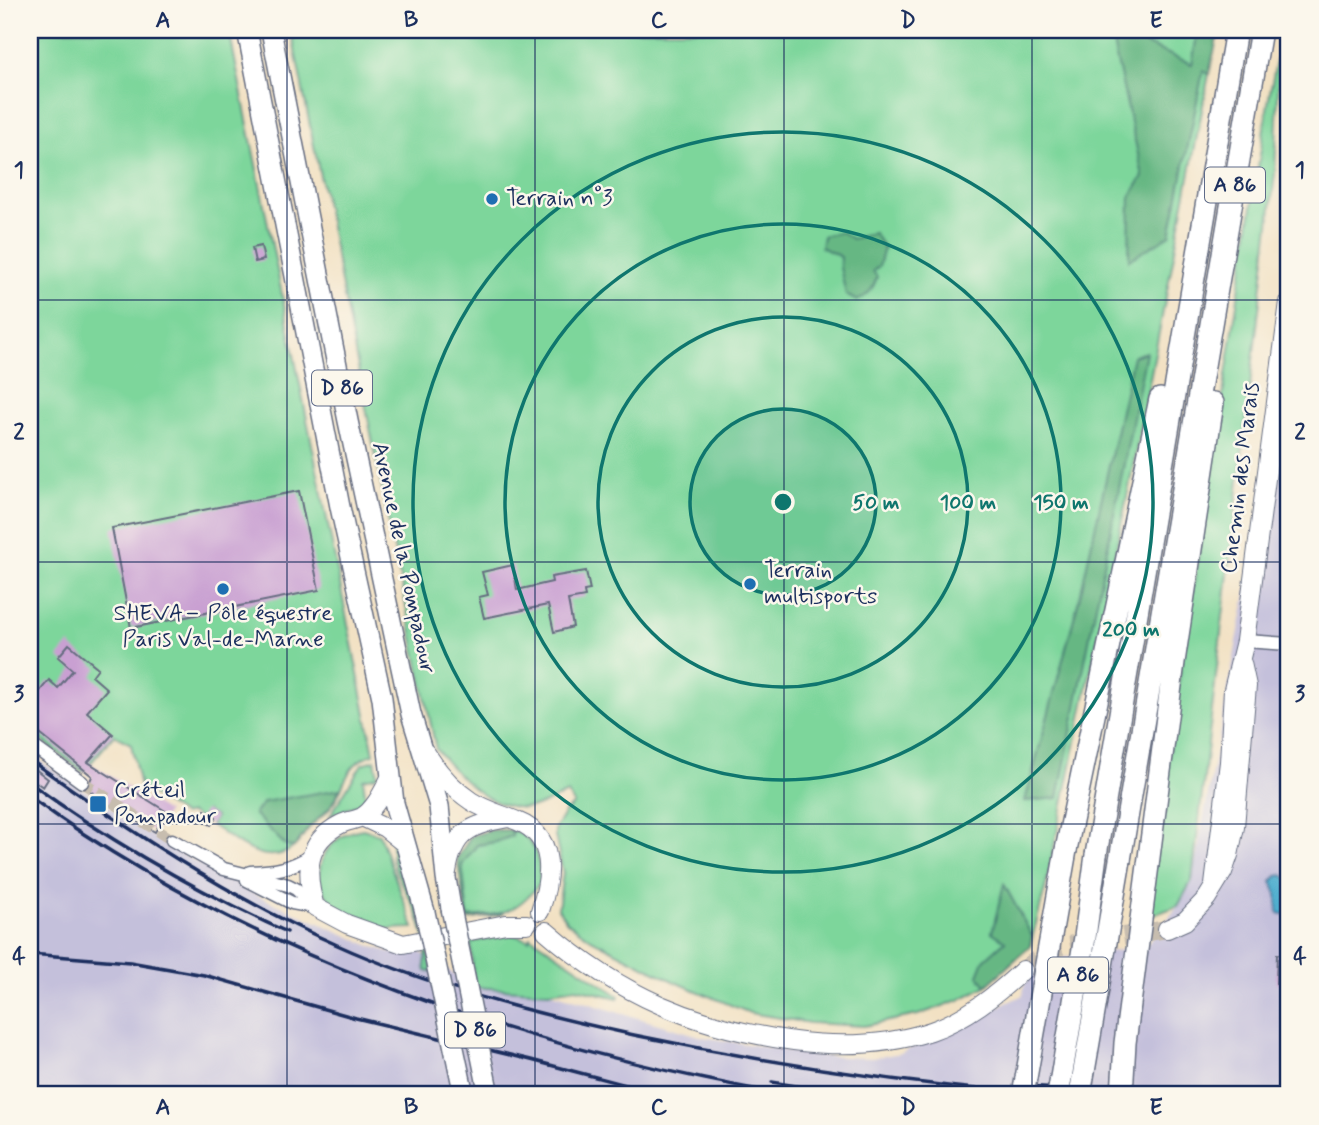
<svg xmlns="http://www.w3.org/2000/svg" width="1319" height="1125" font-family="Mynerve,sans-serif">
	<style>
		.industrial { fill: #c4c0db }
		.green { fill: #7dd69b; stroke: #4c827c; stroke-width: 2 }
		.forest { fill: #66b783; stroke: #407370; stroke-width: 2 }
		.water { fill: #50afcf; stroke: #366f96; stroke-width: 2 }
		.building { fill: #c9a0d2 }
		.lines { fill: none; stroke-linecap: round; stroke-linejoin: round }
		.street-tunnel { stroke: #c7bdaf; stroke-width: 12; stroke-dasharray: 12 6; stroke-linecap: butt }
		.secondary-tunnel { stroke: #c7bdaf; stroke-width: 18; stroke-dasharray: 18 9; stroke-linecap: butt }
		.street-casing { stroke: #666d81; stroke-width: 15 }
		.secondary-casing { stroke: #666d81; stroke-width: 20 }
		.primary-casing { stroke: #666d81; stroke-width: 22 }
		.highway-casing { stroke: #666d81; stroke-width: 24 }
		.street { stroke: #fff; stroke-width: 12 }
		.secondary { stroke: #fff; stroke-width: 18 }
		.primary { stroke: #fff; stroke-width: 19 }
		.highway { stroke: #fff; stroke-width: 21 }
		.rail { stroke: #1b2f5e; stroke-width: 3.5 }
		.primary-bridge-casing { stroke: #666d81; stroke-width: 22; stroke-linecap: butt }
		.highway-bridge-casing { stroke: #666d81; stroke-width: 24; stroke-linecap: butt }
		.primary-bridge { stroke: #fff; stroke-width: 19 }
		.highway-bridge { stroke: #fff; stroke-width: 21 }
		.grid { fill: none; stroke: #1b2f5e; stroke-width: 2; stroke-opacity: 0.55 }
		.ring { fill: none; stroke: #0f766e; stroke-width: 3.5 }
		.poi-dot { fill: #1f6fb2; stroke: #fbf7ec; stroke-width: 2.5 }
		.labels { text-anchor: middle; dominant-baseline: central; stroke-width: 5; stroke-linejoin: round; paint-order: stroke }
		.shield { fill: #fbf7ec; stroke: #5e6b89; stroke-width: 2 }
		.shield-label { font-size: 21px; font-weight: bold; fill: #1b2f5e }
		.poi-label { font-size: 23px; fill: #1b2f5e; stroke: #fbf7ec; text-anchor: start }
		.street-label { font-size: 23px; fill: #1b2f5e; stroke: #fbf7ec }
		.centre { fill: #0f766e; stroke: #fbf7ec; stroke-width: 3.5 }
		.ring-label { font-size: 21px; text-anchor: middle; font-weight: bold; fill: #0f766e; stroke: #fbf7ec; stroke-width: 5; stroke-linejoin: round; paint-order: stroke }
		.neatline { fill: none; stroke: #1b2f5e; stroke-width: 2.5 }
		.grid-label { font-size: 23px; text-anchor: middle; font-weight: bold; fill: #1b2f5e }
	</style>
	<rect width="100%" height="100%" fill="#fbf7ec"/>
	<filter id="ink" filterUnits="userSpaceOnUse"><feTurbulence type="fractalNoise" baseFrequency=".0143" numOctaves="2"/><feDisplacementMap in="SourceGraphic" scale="14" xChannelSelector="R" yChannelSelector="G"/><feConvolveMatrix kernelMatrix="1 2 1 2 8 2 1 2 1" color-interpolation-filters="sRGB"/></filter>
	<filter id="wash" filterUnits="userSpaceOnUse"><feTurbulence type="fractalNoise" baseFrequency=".00686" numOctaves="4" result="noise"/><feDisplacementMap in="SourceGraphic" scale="28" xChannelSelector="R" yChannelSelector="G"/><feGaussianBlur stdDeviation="1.57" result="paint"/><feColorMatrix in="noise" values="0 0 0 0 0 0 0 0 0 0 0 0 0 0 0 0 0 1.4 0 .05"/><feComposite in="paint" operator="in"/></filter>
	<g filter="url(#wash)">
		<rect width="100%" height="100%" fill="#f2e1c3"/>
		<path class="industrial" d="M1289,365V1095H30V754L167,846L258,896L373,947L401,955L420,952L474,987L549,992L703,1037L819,1056L872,1058L901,1053L1023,995L1027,962L1145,947L1178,906L1192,880Z"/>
		<path class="green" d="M30,30H229L374,754C347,760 345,787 331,807C324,816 314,821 307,830C303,836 299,843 294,847C266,870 234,840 211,825L216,817L206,811L200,819L191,813L183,815L140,787L131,744L114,735L83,772L30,731Z
			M291,30H1212L1203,70L1209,74L1129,487L1046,885L1030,946L986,986L959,1000L918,1015L864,1026L810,1023L750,1013L673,981L591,939L567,922L558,909L563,873L555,836V828L565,812L574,804L568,793C557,797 544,805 532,807C492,813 458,777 436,749L389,524Z
			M1282,30H1289L1288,40H1280L1275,173L1192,880L1178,906L1147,917L1177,693L1268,103Z
			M375,760L378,776L363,779L366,801L330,816L362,764Z
			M363,829L379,834L414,928C405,928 396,929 387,929C377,929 341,911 334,904C303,876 326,834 363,829Z
			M512,830C536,837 540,861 540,883C516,913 504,914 468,917L462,864L477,845L496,842L511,836Z
			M393,841C412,860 426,943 432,972L426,971C424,964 426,961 426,955C427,945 423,932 420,922C413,896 386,869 393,841Z
			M513,935L529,940L531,937L619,996L618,998L576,988L549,992L474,987L471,942Z"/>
		<path class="forest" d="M1110,30H1122L1121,34L1192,64L1198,30H1219L1209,74L1203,71L1170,235L1129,260L1130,197L1143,176Z
			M842,232L852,239L874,233L884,248L879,266L873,271L877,277C873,289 869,295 857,301L846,295L840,267L841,257L821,247L823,236Z
			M1146,352L1058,798L1025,801L1081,592L1133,356Z
			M340,789L330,807L309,828L294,847L286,846L254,814L264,802Z
			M492,830H511L512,836L496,842L477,845L462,865L468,917L504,914L467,920L457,858L471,836Z
			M1004,884L1032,936L1030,946L986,986L978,975L984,960L1005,941L992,932Z"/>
		<path class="water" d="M1283,875L1289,879V915L1278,913L1277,894L1272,882L1277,876Z"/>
		<g id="blocks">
			<path class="building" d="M261,246L264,260L255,262L252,248Z
				M299,491L319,590L131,628L112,528Z
				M513,565L517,590L552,582L551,577L586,571L590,590L584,591L585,597L568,600L573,627L554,632L548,605L484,618L479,597L488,595L482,572Z
				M69,644L98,668L92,676L107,689L87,712L113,734L88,762L167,812L155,832L92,795L93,793L87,789L92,776L30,726V703L49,680L58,688L73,670L58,657Z
				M30,765L48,779L43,787L30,778Z
				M205,810L216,817L211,825L200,819Z
				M1277,954L1289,955V985L1276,984Z"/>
		</g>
	</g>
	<g filter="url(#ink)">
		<use href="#blocks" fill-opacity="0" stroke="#666d81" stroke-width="2"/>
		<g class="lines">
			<path class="street-tunnel" d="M82,782L172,840"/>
			<path class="secondary-tunnel" d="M1023,970L1047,952L1062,946L1167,929"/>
			<defs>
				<path id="street" d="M1245,641L1289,644
					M30,744L82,782
					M172,840L224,869L288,885L296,889L315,907
					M250,872C274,871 290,869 310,856
					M247,880L292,903L314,907"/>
				<path id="secondary" d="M426,753C438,772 453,789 471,801C485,810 501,814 517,821C557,837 551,878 540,911
					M390,778C383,791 375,809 362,817C356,820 347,821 341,824C305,842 305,873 315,907L347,924L403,944L506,924H527
					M362,817L385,828L405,844
					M447,872C453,831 471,825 508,818
					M1214,885L1229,762L1233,690L1245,641L1289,302
					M1167,929L1185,921L1207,898L1223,872L1229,855L1235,827L1247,686L1242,663
					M546,931C619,995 697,1028 794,1041C840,1047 886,1046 931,1031C966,1019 996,995 1023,970"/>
				<path id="primary" d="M247,30L340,507L382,698L394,803L425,912
					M271,30L348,421L411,714L439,806L446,878L451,908"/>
				<path id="highway" d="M1066,850L1160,399
					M1096,855L1236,30
					M1120,860L1261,30
					M1148,865L1174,662L1213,403"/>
			</defs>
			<use href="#street" class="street-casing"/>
			<use href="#secondary" class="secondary-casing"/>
			<use href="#primary" class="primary-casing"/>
			<use href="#highway" class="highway-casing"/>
			<use href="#street" class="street"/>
			<use href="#secondary" class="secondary"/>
			<use href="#primary" class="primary"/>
			<use href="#highway" class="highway"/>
			<path class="rail" d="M30,760C126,828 226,896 335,944C430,987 533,1013 634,1035C767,1063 900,1083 1035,1095
				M30,783C110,841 196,891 287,932
				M30,797C251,957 519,1047 786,1095
				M30,954L130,962L204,975L356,1018L531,1060L664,1095
				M772,1082L851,1095
				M1023,1086L1198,1095"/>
			<defs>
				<path id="primary-bridge" d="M451,908L489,1095
					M425,912L464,1095"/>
				<path id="highway-bridge" d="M1023,1095L1066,850
					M1058,1095L1085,937L1096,855
					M1080,1095L1120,860
					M1122,1095L1125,1043L1148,865"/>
			</defs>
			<use href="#primary-bridge" class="primary-bridge-casing"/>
			<use href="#highway-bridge" class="highway-bridge-casing"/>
			<use href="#primary-bridge" class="primary-bridge"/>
			<use href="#highway-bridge" class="highway-bridge"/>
		</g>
	</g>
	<path class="grid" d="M287,30V1095M535,30V1095M784,30V1095M1032,30V1095M30,300H1289M30,562H1289M30,824H1289"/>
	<circle cx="783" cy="502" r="93" fill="#0f766e" fill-opacity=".12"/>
	<g class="ring">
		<circle cx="783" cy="502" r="93"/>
		<circle cx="783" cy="502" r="185"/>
		<circle cx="783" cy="502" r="278"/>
		<circle cx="783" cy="502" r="370"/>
	</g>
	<g class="poi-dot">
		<circle cx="492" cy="199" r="7"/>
		<circle cx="750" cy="584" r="7"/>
		<circle cx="223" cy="589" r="7"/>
		<rect x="89" y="795" width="18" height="18" rx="3.5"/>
	</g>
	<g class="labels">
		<g class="shield">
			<rect x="1205" y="167.5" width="60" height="35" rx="5"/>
			<rect x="312" y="370.5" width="60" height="35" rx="5"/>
			<rect x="1048" y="957.5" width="60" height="35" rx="5"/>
			<rect x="445" y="1012.5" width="60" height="35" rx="5"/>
		</g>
		<g class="shield-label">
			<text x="1235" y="185">A 86</text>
			<text x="342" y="388">D 86</text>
			<text x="1078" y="975">A 86</text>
			<text x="475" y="1030">D 86</text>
		</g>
		<g class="poi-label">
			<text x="506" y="199">Terrain n°3</text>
			<text x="764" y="571">Terrain<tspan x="764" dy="26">multisports</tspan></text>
			<text x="223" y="614" text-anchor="middle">SHEVA– Pôle équestre<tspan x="223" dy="26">Paris Val-de-Marne</tspan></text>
			<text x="114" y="791">Créteil<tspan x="114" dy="26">Pompadour</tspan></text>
		</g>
		<g class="street-label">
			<text transform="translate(1241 478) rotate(-83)">Chemin des Marais</text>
			<text transform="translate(403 558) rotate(78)">Avenue de la Pompadour</text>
		</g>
	</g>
	<circle cx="783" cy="502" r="10" class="centre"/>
	<g class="ring-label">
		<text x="876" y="509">50 m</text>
		<text x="968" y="509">100 m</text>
		<text x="1061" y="509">150 m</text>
		<text x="1131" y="636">200 m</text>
	</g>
	<rect width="1319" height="1125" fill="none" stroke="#fbf7ec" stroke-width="77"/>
	<rect x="38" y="38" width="1242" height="1048" class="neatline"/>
	<g class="grid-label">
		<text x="163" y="27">A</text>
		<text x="411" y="27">B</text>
		<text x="659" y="27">C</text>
		<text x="908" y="27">D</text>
		<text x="1156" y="27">E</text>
		<text x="19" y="177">1</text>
		<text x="1300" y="177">1</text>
		<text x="19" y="439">2</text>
		<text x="1300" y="439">2</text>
		<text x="19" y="701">3</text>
		<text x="1300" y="701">3</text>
		<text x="19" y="963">4</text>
		<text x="1300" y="963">4</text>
		<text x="163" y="1114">A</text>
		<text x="411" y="1114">B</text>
		<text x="659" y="1114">C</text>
		<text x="908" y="1114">D</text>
		<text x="1156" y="1114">E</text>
	</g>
</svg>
